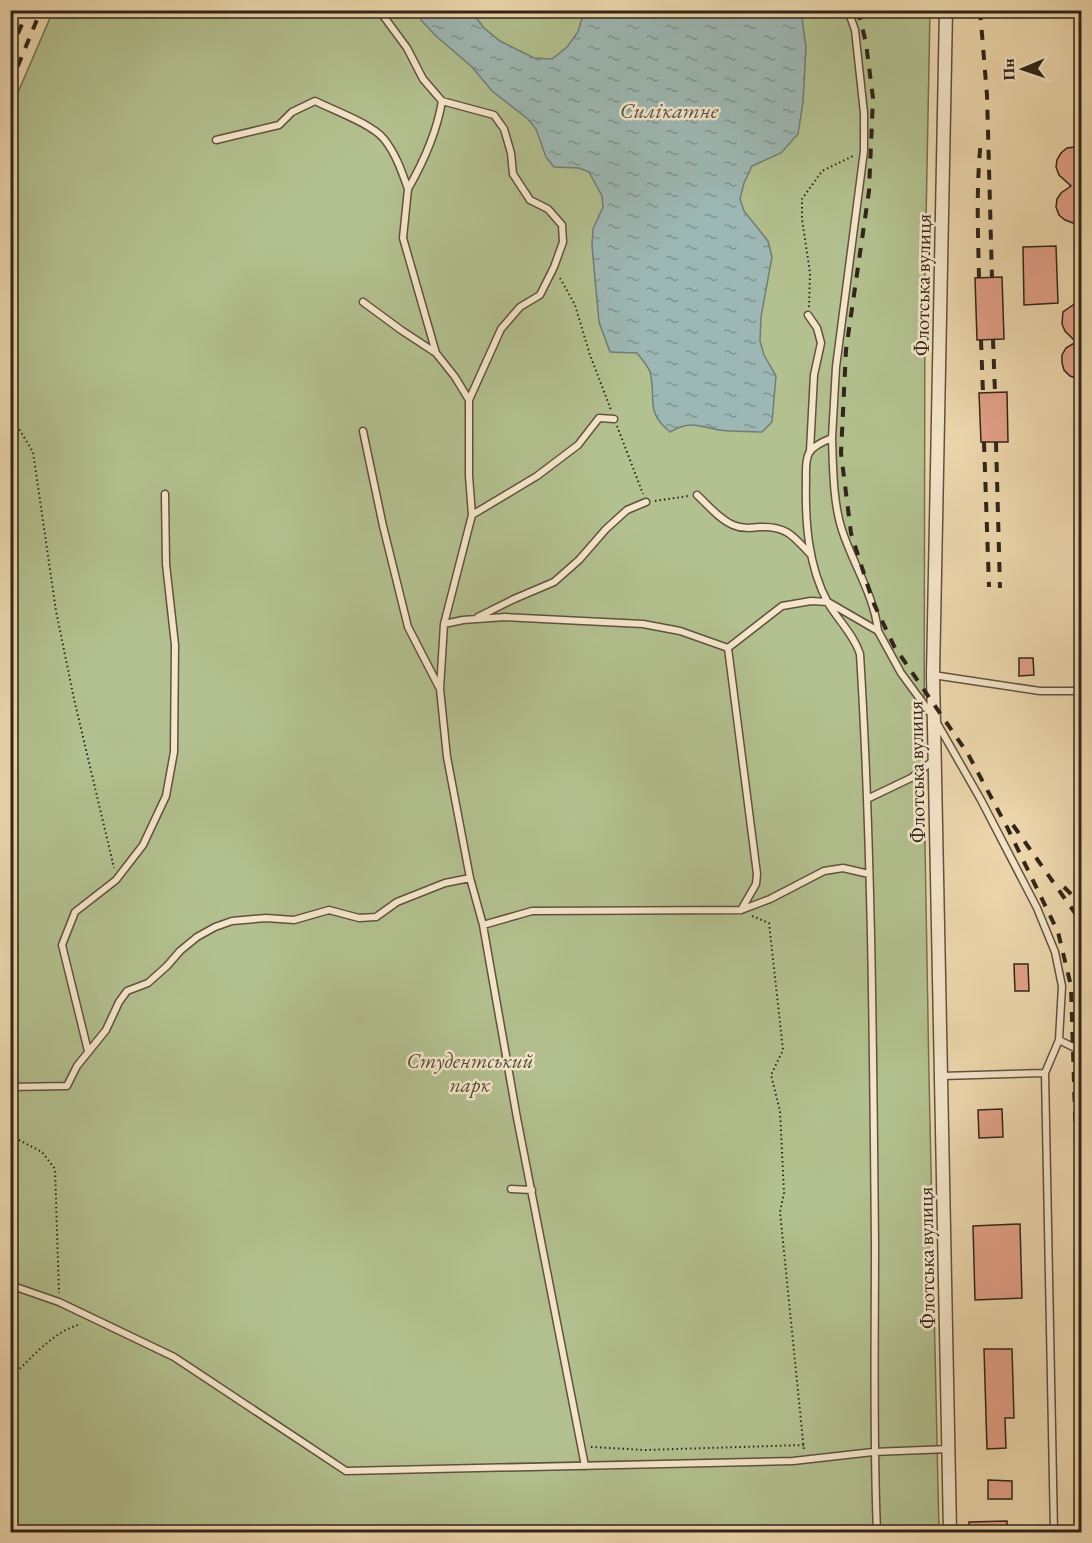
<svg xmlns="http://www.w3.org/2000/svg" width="1092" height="1543" font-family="'EB Garamond',serif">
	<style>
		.park { fill: #b3c08f; stroke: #727254; stroke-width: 1.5 }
		.water { fill: url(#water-ripples); stroke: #717d76; stroke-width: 1.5 }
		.building { fill: #e5a28a; stroke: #302519; stroke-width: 1.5 }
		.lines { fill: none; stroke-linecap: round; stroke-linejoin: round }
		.lane-casing { stroke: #60523e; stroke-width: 9 }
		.street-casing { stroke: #60523e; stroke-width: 15 }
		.path { stroke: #302519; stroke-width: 2; stroke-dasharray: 1.5 3; stroke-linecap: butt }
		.lane { stroke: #f5e6cb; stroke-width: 6 }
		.street { stroke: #f5e6cb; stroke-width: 12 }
		.rail { stroke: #302519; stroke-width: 4; stroke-dasharray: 10 10; stroke-linecap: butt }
		.labels { text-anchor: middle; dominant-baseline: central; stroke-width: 5; stroke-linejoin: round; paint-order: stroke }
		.street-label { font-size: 21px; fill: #302519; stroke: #f5e6cb }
		.park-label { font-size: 21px; font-style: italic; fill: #514c36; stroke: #f5e6cb }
		.water-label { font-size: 22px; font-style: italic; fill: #515148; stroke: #f5e6cb }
	</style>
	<defs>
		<pattern id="water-ripples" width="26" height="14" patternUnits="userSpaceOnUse" patternTransform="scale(1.5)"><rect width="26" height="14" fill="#9db8b4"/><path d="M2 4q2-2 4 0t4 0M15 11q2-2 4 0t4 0" fill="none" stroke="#809592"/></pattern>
	</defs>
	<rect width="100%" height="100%" fill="#efd9af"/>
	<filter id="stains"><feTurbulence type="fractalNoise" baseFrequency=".00333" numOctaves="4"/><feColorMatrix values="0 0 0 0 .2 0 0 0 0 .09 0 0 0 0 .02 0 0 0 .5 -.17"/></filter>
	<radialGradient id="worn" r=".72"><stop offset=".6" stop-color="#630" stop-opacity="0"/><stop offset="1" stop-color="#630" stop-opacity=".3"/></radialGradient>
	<path class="park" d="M53,11H930L925,273L924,786L929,1077L939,1532H11L10,111Z"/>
	<path class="water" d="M419,11H471L484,28L500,41L534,58L552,59L567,47L578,32L584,11H801L806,47L803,102L798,134L781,153L752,166L744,183L740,199L744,211L768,241L772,257L761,317L760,341L764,355L776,376L772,422L762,432C748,431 733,432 719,430C698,426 691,420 670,432C644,410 657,400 650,372C648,366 641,358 637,353L610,352L599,322L592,246L593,229L603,207L602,196L589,172L579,168L554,167L546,157L536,129L528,119L492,91L472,67L436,36L421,20Z"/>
	<path class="building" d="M1075,147L1082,149V221L1073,223L1065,220L1059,215L1056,207L1057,199L1061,193L1071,186L1059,175L1056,167L1057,160L1061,153L1067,148Z
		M1056,246L1058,303L1024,305L1023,247Z
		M1002,277L1004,339L977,340L975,278Z
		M1082,304V380L1070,376L1064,370L1062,363V355L1066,348L1076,342L1065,331L1062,324L1063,312L1073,305Z
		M1007,392L1008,442H981L979,393Z
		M1019,658H1033L1034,675L1019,676Z
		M1014,964H1028L1029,991H1015Z
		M1002,1109L1003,1137L979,1138L978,1110Z
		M1020,1224L1022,1298L975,1300L973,1226Z
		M984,1349H1012L1014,1418H1005L1006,1448L987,1449Z
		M988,1480L1012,1481V1499H988Z
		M1007,1521V1533H969V1522Z"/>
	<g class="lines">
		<defs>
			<path id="lane" d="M848,10L855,30L864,113V151L836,367L832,438C824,441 814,445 809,453C805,461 806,471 806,480C805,522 808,566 828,603C838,620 854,635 860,654C872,849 873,1046 875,1243C875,1339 873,1436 877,1532
				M216,140L279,125L292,112L315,101C333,110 372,124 384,139C396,154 402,172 408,189C424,161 437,132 442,101L423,79L407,48L379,10
				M363,302L401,330L436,353L403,238L408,189
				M808,315L817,328L821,343L814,375L810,451
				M436,353L455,377L469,400L501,329L520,307L540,295L554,267L563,242L562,225L548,209L530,200L513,174L511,153L504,129L494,115L442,101
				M469,400V476L472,515L444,624L440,689L447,757L470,878L483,925L517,1118L585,1466
				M363,431L383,526L408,627L440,689
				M832,438C833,466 833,503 842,530C853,564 874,595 878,631
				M697,495C708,505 719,519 733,525C742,529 751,528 761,527C787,526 794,537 811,555
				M472,515L537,476L578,445L599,418L614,419
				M478,617L514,599L554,582L579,560L606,529L627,510L646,502
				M444,624L463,620L505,617L643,624L680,631L728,648L782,606L811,601L828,602L878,631L901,673L931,714
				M728,648L757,874L756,884L741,910
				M933,675L1040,691H1082
				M937,723L981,800L1037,908L1055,952L1062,986L1059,1040L1045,1073
				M867,799L911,778L934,760
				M483,925L532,911L741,910L770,899L824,871L843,868L869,874
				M1059,1040L1073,1047L1082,1045
				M88,1051L62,945L75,912L116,880L143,845L166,796L174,752L175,645L166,564L165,494
				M942,1076L1045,1073L1054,1532
				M10,1087L67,1086L77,1066L106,1030L119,1002L127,991L148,983L167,966L180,951L197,937L215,927L232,921L266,918L294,920L329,910L359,918L376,917L397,902L445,883L470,878
				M511,1189L532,1190
				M10,1285L59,1302L174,1357L346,1471L793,1461L873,1452L949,1449"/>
			<path id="street" d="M946,10L933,675L950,1532"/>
		</defs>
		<use href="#lane" class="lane-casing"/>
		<use href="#street" class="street-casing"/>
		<path class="path" d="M560,278L575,305L590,355L611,410
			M809,307L810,273L802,219V199L822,171L853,156
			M10,414L33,452L56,611L74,699L114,868
			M617,426L643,494
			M655,501L688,496
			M752,916L769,923L783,1050L771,1075L780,1111L784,1193L780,1212L804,1451
			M10,1139H17L42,1152L55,1169L59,1293
			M10,1378C32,1358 52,1332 81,1324
			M591,1447L644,1450L804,1445"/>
		<use href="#lane" class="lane"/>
		<use href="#street" class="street"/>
		<path class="rail" d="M858,10L866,43L873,98L869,191L846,350L841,453L851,533L873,602L894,646L968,754L1007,827L1058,932L1071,986L1082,1343
			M980,10L987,95L992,278
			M10,52L28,10
			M10,85L41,10
			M979,278C978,232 976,186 981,140
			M993,339L995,393
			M981,340L983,393
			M984,442L989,587
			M996,442L1000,588
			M1013,825L1082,923
			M1064,887L1082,905"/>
	</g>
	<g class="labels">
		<g class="street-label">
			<text transform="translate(922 285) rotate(-89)">Флотська вулиця</text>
			<text transform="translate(916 772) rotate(-91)">Флотська вулиця</text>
			<text transform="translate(926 1258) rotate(-91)">Флотська вулиця</text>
		</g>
		<g class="park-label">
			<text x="470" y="1060">Студентський<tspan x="470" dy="24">парк</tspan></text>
		</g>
		<g class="water-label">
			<text x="669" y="110">Силікатне</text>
		</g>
	</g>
	<rect width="1092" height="1543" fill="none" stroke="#efd9af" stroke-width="36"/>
	<rect x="12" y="12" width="1068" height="1519" fill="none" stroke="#302519" stroke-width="3"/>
	<rect x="18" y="18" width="1056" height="1507" fill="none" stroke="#302519" stroke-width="1.5"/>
	<g transform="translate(1023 69) rotate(268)" stroke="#f5e6cb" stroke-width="4.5" paint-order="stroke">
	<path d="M0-4.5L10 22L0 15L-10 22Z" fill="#302519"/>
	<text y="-9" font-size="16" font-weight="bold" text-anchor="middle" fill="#302519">Пн</text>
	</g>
	<rect width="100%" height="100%" filter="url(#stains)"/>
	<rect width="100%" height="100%" fill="url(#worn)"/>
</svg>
